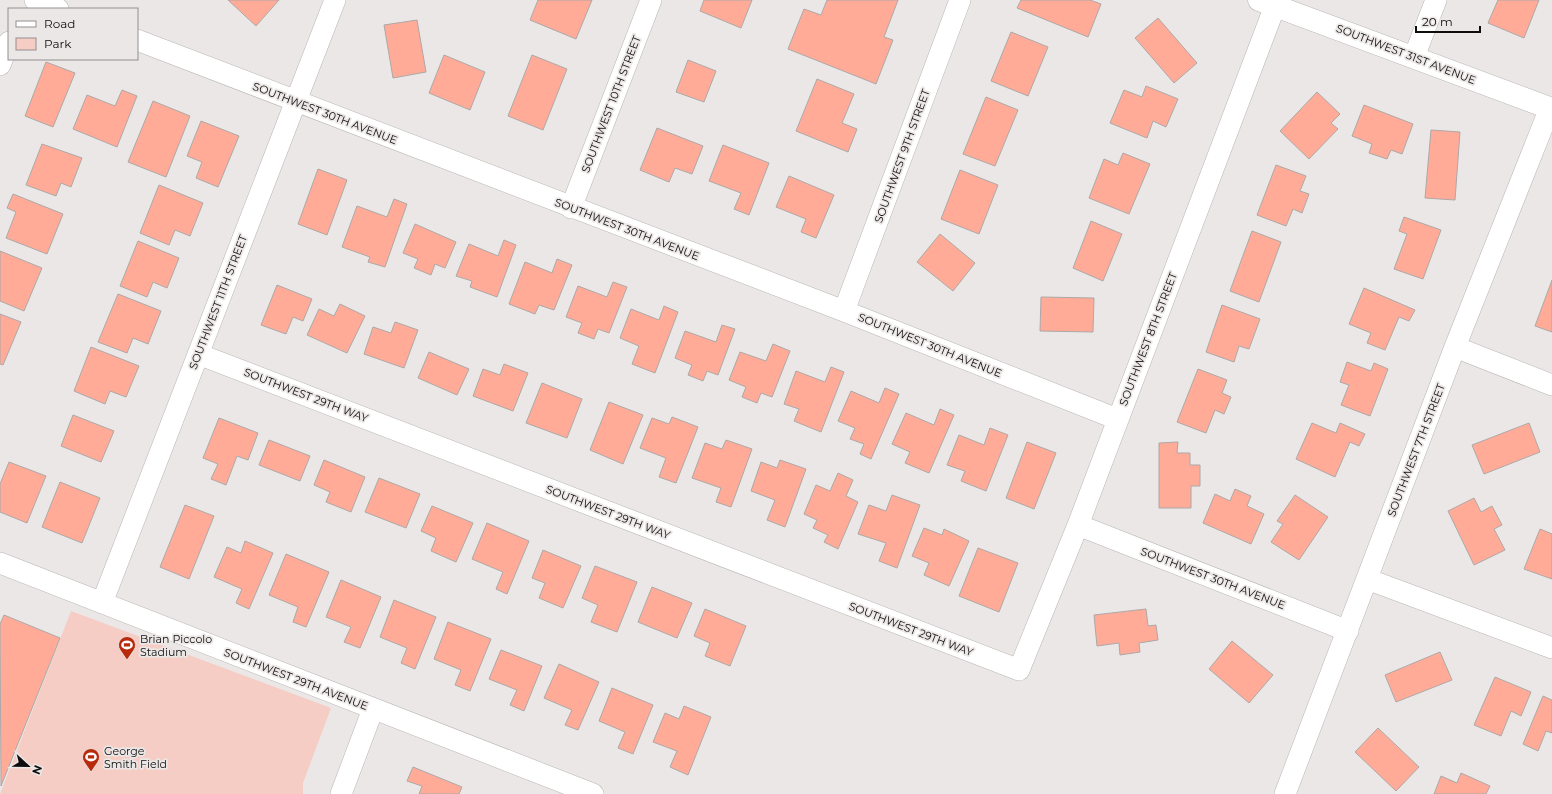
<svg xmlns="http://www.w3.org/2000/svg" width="1552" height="794" font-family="Montserrat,sans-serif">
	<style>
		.green { fill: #f6cdc4 }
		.building { fill: #ffab98; stroke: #ada8a7 }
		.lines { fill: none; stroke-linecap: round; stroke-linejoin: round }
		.minor-casing { stroke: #b9b5b4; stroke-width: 22 }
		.secondary-casing { stroke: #b9b5b4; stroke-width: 23 }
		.minor { stroke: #fff; stroke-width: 21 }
		.secondary { stroke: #fff; stroke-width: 22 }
		.labels { text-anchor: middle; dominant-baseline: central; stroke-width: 3.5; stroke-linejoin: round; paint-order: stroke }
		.street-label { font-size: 11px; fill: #0e0c0c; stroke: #ebe7e6 }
		.poi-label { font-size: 11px; fill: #0e0c0c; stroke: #ebe7e6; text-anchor: start }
	</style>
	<rect width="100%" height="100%" fill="#ebe7e6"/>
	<path class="green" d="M71,611L331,708L303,783V794H0Z"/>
	<path class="building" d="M228,0H279L256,26Z
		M538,0H592L576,39L530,20Z
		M704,0H752L741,28L700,11Z
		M827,0H898L884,37L893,40L876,84L788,49L804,9L821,15Z
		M1021,0H1090L1101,4L1088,37L1017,8Z
		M1498,0H1539L1524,38L1488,23Z
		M1158,18L1197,63L1174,83L1135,38Z
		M417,20L426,72L393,78L384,25Z
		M1011,32L1048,47L1028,96L991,81Z
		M444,55L485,72L470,110L429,93Z
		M532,55L567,69L543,130L508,116Z
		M688,60L716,71L704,102L676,92Z
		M46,62L75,73L53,127L25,116Z
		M817,79L854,94L842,123L857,129L848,152L796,131Z
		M1146,86L1178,99L1166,127L1153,121L1147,138L1110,123L1124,90L1142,97Z
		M122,90L137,96L117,147L73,129L87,95L115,106Z
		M1317,92L1340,114L1331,123L1338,129L1309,159L1280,131Z
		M986,97L1018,110L995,166L963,154Z
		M153,101L190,116L166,177L128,162Z
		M1364,105L1413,124L1402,154L1391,150L1387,159L1369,153L1372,144L1352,136Z
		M201,121L239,136L218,187L196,178L202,162L187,156Z
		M657,128L703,146L692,174L675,168L669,182L640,170Z
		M1431,130L1460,132L1455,200L1425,198Z
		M42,144L82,158L71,187L61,183L56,196L26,185Z
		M723,145L769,163L749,215L734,209L741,193L709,181Z
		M1123,153L1150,164L1129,214L1089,198L1104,159L1118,165Z
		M1276,165L1306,176L1300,191L1309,194L1302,213L1293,209L1286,226L1257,215Z
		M318,169L347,180L327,235L298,224Z
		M960,170L998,185L979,234L941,219Z
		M789,176L834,195L816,238L801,232L806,219L776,207Z
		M159,185L203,203L190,236L175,230L169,245L140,233Z
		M13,194L63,214L47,254L6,238L16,212L7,208Z
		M394,199L407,204L385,267L368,262L370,257L342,247L357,206L387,217Z
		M1404,217L1441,230L1423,279L1394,269L1407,234L1399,231Z
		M1091,221L1122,234L1103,281L1073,268Z
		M415,224L456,242L445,268L435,264L431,275L414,268L418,259L403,253Z
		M1252,231L1281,242L1259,302L1230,291Z
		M940,234L975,263L953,291L917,262Z
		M504,240L516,245L497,297L470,287L472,281L456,276L469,244L498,256Z
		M138,241L179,258L167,288L153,282L147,297L120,286Z
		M0,251L42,268L24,311L0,301Z
		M557,259L572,265L554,310L539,305L535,314L509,304L525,262L552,273Z
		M1552,280V332L1535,326Z
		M613,282L627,287L609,333L598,329L594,339L578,333L582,323L566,317L578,286L607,297Z
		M277,285L312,299L303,321L293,317L286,334L261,325Z
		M1364,288L1415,310L1409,321L1399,317L1385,350L1367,343L1371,333L1349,324Z
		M118,294L161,311L148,344L133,338L127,353L98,342Z
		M1041,297L1094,298L1093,332L1040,331Z
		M340,304L365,316L347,353L307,335L319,309L334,316Z
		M1222,305L1260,319L1249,349L1239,346L1234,362L1206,352Z
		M664,306L678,312L655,373L632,364L639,346L620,338L631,309L659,320Z
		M0,314L21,322L3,365L0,364Z
		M395,322L418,330L404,368L364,354L373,327L391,333Z
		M722,325L735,329L718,375L707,371L703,381L688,375L692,365L675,358L685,331L716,342Z
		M773,344L790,351L772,397L761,393L757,403L742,397L746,387L729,380L740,352L766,361Z
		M91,347L139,366L126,397L110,391L105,404L74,391Z
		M429,352L469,369L457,395L418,378Z
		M1347,362L1371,371L1374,363L1388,369L1370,416L1341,405L1349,385L1340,382Z
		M504,364L528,373L513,411L473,396L483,369L500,375Z
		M831,367L844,372L821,432L794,421L799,409L784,404L796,371L825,382Z
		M1198,369L1227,380L1222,393L1231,397L1224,414L1215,410L1206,433L1177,422Z
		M542,383L582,399L567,438L526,423Z
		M885,388L899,394L871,459L860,454L864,444L850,439L855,428L838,421L851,391L879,403Z
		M609,402L643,415L623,464L590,450Z
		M940,409L954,415L929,473L905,463L910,452L892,444L906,413L934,425Z
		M73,415L114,431L101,462L61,446Z
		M672,417L698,427L676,483L659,477L666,458L640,448L652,418L669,424Z
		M219,418L258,433L248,460L237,456L226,485L211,479L218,464L203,458Z
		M1312,423L1336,433L1340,423L1365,434L1359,446L1350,442L1335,477L1296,459Z
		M1529,423L1540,452L1484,474L1472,445Z
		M990,428L1008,435L986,491L961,481L965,471L947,465L959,435L984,445Z
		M269,440L310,456L300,481L259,465Z
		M726,440L752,449L731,507L716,502L721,488L692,478L705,443L722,449Z
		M1027,442L1056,453L1034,509L1006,498Z
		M1178,442L1177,453H1190V465H1200V486H1191V508H1159V443Z
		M324,460L365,477L351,512L326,502L330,492L314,485Z
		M780,460L806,469L785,527L767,520L775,500L751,491L761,462L777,468Z
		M9,462L46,476L27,523L0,512V484Z
		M838,473L853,480L846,496L858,502L838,549L824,542L828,535L813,528L817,520L804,514L816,485L830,491Z
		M379,478L420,494L406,528L365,512Z
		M60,482L100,498L82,543L42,527Z
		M1235,489L1251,496L1247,506L1264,514L1251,544L1203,523L1215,494L1230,501Z
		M892,495L920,505L897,568L879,561L886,543L858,534L869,505L886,511Z
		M1295,495L1328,517L1299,560L1271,542L1283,524L1277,521Z
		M1474,498L1481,512L1492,506L1502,525L1494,529L1505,550L1474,565L1448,511Z
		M185,505L214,516L189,579L160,567Z
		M432,506L473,523L456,562L431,551L436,538L421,531Z
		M487,523L529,541L507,594L496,589L503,572L472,559Z
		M924,528L942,535L944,529L969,541L949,586L924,575L929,563L912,556Z
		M1540,529L1552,534V579L1524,569Z
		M245,541L273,553L249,609L236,603L242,589L214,577L227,547L241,553Z
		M978,548L1018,563L999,612L959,596Z
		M543,550L581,566L563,608L539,598L545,583L532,578Z
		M286,554L329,572L306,627L293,622L298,607L269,595Z
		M595,566L637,582L617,632L591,622L598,605L582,598Z
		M341,580L381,597L360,648L344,642L351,627L326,617Z
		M652,587L692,603L677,638L638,622Z
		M394,600L436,617L415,669L401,663L407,648L380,637Z
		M705,609L746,626L730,666L705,656L710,643L694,636Z
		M1146,609L1148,626L1156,625L1158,640L1139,643L1140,652L1120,655L1119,643L1097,646L1094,615Z
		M4,615L60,638L1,786L0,624Z
		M448,622L491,639L470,691L455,685L461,670L434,659Z
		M1232,641L1273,675L1249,703L1209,669Z
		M501,650L542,666L524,711L510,705L517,690L489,679Z
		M1440,652L1452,680L1396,702L1385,675Z
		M559,664L599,682L578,730L565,725L572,710L544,698Z
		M1495,677L1531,692L1521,716L1511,711L1501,736L1474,725Z
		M612,688L653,705L633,754L618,748L625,732L599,721Z
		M1543,696L1552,700V733L1546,731L1538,751L1523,744Z
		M684,706L711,717L688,775L670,767L677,751L653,742L665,713L679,719Z
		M1378,728L1419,767L1396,791L1355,752Z
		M413,767L462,787L459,794H419L422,786L407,781Z
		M1461,773L1490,786L1486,794H1434L1441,776L1457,783Z"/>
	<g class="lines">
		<defs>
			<path id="minor" d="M35,0L58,9
				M137,40L844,311L1117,419
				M1414,57L1436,0
				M0,65L9,42
				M571,208L651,0
				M844,311L960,0
				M1455,347L1552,385
				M198,354L1019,670L1078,525L1275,6
				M1078,525L1348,631
				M0,563L593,794
				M1367,579L1552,648
				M102,603L335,0
				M341,794L373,709
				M1285,794L1455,347L1550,108"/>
			<path id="secondary" d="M1259,0L1552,109"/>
		</defs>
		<use href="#minor" class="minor-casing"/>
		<use href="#secondary" class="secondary-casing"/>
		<use href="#minor" class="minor"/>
		<use href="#secondary" class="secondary"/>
	</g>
	<defs>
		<symbol id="stadium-pin" viewBox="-11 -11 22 30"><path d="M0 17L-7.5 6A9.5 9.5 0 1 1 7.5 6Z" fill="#b72b0c" stroke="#ebe7e6"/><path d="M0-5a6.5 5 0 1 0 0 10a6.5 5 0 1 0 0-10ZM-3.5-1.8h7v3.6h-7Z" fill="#fff"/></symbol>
	</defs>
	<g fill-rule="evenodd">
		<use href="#stadium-pin" x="117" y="635" width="20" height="27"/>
		<use href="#stadium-pin" x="81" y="747" width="20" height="27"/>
	</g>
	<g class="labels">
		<g class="street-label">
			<text transform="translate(1406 54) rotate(21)">SOUTHWEST 31ST AVENUE</text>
			<text transform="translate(611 104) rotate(-69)">SOUTHWEST 10TH STREET</text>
			<text transform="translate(325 113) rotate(21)">SOUTHWEST 30TH AVENUE</text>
			<text transform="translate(902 156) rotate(-70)">SOUTHWEST 9TH STREET</text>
			<text transform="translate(627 229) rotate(21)">SOUTHWEST 30TH AVENUE</text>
			<text transform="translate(218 302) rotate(-69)">SOUTHWEST 11TH STREET</text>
			<text transform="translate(1148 339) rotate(-69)">SOUTHWEST 8TH STREET</text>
			<text transform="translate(930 345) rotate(22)">SOUTHWEST 30TH AVENUE</text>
			<text transform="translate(306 395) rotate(21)">SOUTHWEST 29TH WAY</text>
			<text transform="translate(1416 450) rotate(-69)">SOUTHWEST 7TH STREET</text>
			<text transform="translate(608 512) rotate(21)">SOUTHWEST 29TH WAY</text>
			<text transform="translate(1213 578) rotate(21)">SOUTHWEST 30TH AVENUE</text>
			<text transform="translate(911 629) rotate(21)">SOUTHWEST 29TH WAY</text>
			<text transform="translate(296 679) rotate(21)">SOUTHWEST 29TH AVENUE</text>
		</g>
		<g class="poi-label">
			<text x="140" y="639">Brian Piccolo<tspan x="140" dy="13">Stadium</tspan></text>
			<text x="104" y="751">George<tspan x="104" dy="13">Smith Field</tspan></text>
		</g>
	</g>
	<rect x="8" y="8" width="130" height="52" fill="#ebe7e6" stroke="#938f8f"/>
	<rect x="16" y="21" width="20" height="6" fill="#ffffff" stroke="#938f8f"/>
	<text x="44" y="28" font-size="12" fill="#0e0c0c">Road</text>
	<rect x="16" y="38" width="20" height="12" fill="#f6cdc4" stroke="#938f8f"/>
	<text x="44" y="48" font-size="12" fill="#0e0c0c">Park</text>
	<g transform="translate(28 766) rotate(112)" stroke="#ebe7e6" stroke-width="3" paint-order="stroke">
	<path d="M0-3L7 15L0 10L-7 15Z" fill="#0e0c0c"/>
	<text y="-6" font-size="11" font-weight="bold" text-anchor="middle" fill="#0e0c0c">N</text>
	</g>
	<path d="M1416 26v6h64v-6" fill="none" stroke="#0e0c0c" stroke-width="2"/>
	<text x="1422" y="26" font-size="12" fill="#0e0c0c" stroke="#ebe7e6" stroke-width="3" paint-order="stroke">20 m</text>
</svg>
